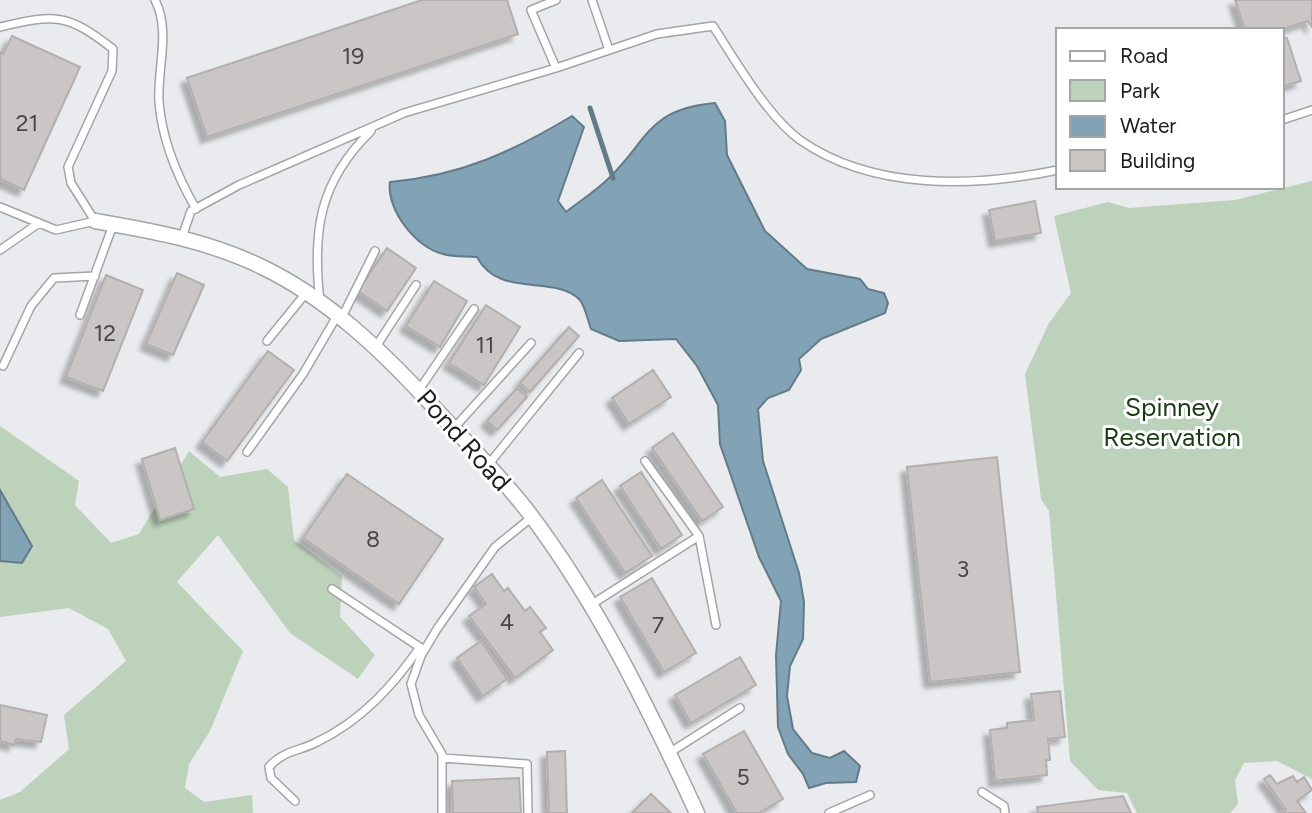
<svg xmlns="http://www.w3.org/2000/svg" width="1312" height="813" font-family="Figtree,sans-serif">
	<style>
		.green { fill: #bdd2ba }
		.water { fill: #82a3b5; stroke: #637b88; stroke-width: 2 }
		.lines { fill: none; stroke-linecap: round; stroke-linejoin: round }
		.stream { stroke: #637b88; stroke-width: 5 }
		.building { fill: #cac6c5; stroke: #b3afae; stroke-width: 2; filter: url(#shadow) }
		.lane-casing { stroke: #a2a4a7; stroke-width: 10 }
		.street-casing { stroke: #a2a4a7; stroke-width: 17 }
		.lane { stroke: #fff; stroke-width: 7 }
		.street { stroke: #fff; stroke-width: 14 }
		.labels { text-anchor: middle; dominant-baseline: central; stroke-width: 6; stroke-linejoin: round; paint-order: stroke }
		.number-label { font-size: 23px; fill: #484748 }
		.park-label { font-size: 26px; fill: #1a3c15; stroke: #fff }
		.street-label { font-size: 26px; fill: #1c1d1e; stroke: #fff }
	</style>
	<defs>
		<filter id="shadow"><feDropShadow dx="-6" dy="6" stdDeviation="2" flood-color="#0004"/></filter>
	</defs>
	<rect width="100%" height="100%" fill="#e9ebee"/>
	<path class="green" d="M1312,181V779L1277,761L1244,763L1235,780L1238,804L1230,813H1137L1127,793L1098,790L1070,761L1049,511L1041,499L1025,374L1049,323L1071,293L1054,216L1108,202L1129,208L1235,200Z
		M0,426L79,481L75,505L111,543L139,534L189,451L220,477L267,469L288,487L294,540L342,576L340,617L375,655L358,679L290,633L218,535L177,582L243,651L210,731L189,764L185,788L204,802L252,795L253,813H0V800L20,792L69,749L64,715L126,661L108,629L69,608L0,617Z"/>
	<path class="water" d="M715,103L725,121L727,155L765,231L807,269L860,279L868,289L884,293L888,303L885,313L821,339L799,359L801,370L789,390L768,398L758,409L763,461L799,573L804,602L803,639L790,666L787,696L793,729L812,753L830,758L844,751L860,766L856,782L826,783L809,788L803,774L788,754L778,727L776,655L781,601L759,557L720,444L718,405L697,366L676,339L619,341L591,329C588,321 585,305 579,299C553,274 499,299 477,257C466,256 453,257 443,254C416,248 386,209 390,182C460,176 512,152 572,116L584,127L558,201L566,212C580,201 596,191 609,178C649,139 648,109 715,103Z
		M0,490L32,546L22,563L0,561Z"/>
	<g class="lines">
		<path class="stream" d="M590,108L613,178"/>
	</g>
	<path class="building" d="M422,0H507L518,34L207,137L187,78Z
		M1235,0H1312V27L1308,21L1280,30H1245Z
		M12,36L80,67L24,190L0,179V52L3,54Z
		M1287,38L1301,81L1282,87V39Z
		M1035,201L1041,233L995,241L989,210Z
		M387,248L416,268L387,311L358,291Z
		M177,273L204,285L173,355L146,344Z
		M106,275L143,290L103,391L66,377Z
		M434,281L467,301L440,347L406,326Z
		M486,305L520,327L484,385L449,363Z
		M569,327L579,336L530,392L520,383Z
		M268,351L294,370L227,461L202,442Z
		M653,370L671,397L629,424L612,398Z
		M517,388L527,397L497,430L487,421Z
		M673,433L723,507L702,521L652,448Z
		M175,448L194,509L160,520L142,459Z
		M997,457L1020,672L930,682L907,467Z
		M641,472L682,535L661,549L620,486Z
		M347,474L443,539L399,604L303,538Z
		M602,480L652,556L625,573L576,498Z
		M492,574L504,591L508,588L525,611L530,607L546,628L540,632L553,650L515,678L469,616L486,604L474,587Z
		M652,578L696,653L664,672L620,597Z
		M481,641L507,679L483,696L457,658Z
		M740,657L756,685L691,723L675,695Z
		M1060,691L1065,737L1048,739L1050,760H1046L1047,775L995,781L990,730L1007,728V723L1034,720L1031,694Z
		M0,705L47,715L41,742L16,739L14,745L0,741Z
		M744,731L783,799L759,813H737L703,754Z
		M565,751L567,813H549L547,752Z
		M1270,775L1277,784L1293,776L1297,782L1304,777L1312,790L1297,801L1306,813H1281L1286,810L1264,779Z
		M519,778L521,813H453L452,781Z
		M651,794L671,813H632Z
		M1123,796L1131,813H1038L1037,807Z"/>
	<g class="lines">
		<defs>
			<path id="lane" d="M155,0C171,31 157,68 159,102C162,140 177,176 196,209
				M556,0L531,10L556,68
				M592,0L609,50
				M0,27C55,14 67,13 113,49L112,71L68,167L71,183L95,221L56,230L0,207
				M1282,120L1312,110
				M182,237L191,211L239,185L404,113L556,68L657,34L713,26C735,60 768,117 800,140C873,191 975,187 1058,170
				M0,250L39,223
				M320,302C312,231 319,182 371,131
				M80,315L113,225
				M341,319L375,251
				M267,341L306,293
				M375,348L416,285
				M3,366L31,306L54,278L95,276
				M419,390L474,309
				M454,428L531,343
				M247,452L303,374L337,316
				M488,465L579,353
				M699,536L716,625
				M332,589L421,648
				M589,606L699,536L645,461
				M669,753L740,708
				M442,758L527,764L528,813
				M982,792L1004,806L1005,813
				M295,801L271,778L269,767C282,751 300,751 317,742C361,721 393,686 420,647
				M442,813V754L419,715L411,684L421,656L437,629L495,547L532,517
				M829,813L870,795"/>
			<path id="street" d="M95,221C153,231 209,241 262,267C327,298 382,351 430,403C462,438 497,472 526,509C596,600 649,709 697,813"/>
		</defs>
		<use href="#lane" class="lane-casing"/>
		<use href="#street" class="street-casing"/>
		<use href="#lane" class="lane"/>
		<use href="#street" class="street"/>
	</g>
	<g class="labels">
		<g class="number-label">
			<text x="353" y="56">19</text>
			<text x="27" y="123">21</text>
			<text x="105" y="333">12</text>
			<text x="485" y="345">11</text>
			<text x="373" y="539">8</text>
			<text x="963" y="569">3</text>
			<text x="507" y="622">4</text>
			<text x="658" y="625">7</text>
			<text x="743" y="777">5</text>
		</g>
		<g class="park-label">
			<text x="1172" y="407">Spinney<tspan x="1172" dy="30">Reservation</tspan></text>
		</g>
		<g class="street-label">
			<text transform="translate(464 440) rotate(48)">Pond Road</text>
		</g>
	</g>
	<rect x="1056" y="28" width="228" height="161" fill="#ffffff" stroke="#a4a5a5" stroke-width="2"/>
	<rect x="1070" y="51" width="35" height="10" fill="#ffffff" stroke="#a4a5a5" stroke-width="2"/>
	<text x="1120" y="63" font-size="21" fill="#1c1d1e">Road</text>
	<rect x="1070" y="80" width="35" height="21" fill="#bdd2ba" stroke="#a4a5a5" stroke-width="2"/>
	<text x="1120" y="98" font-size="21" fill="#1c1d1e">Park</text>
	<rect x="1070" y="116" width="35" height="21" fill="#82a3b5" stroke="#a4a5a5" stroke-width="2"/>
	<text x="1120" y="133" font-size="21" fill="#1c1d1e">Water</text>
	<rect x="1070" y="150" width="35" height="21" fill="#cac6c5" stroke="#a4a5a5" stroke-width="2"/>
	<text x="1120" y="168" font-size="21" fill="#1c1d1e">Building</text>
</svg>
